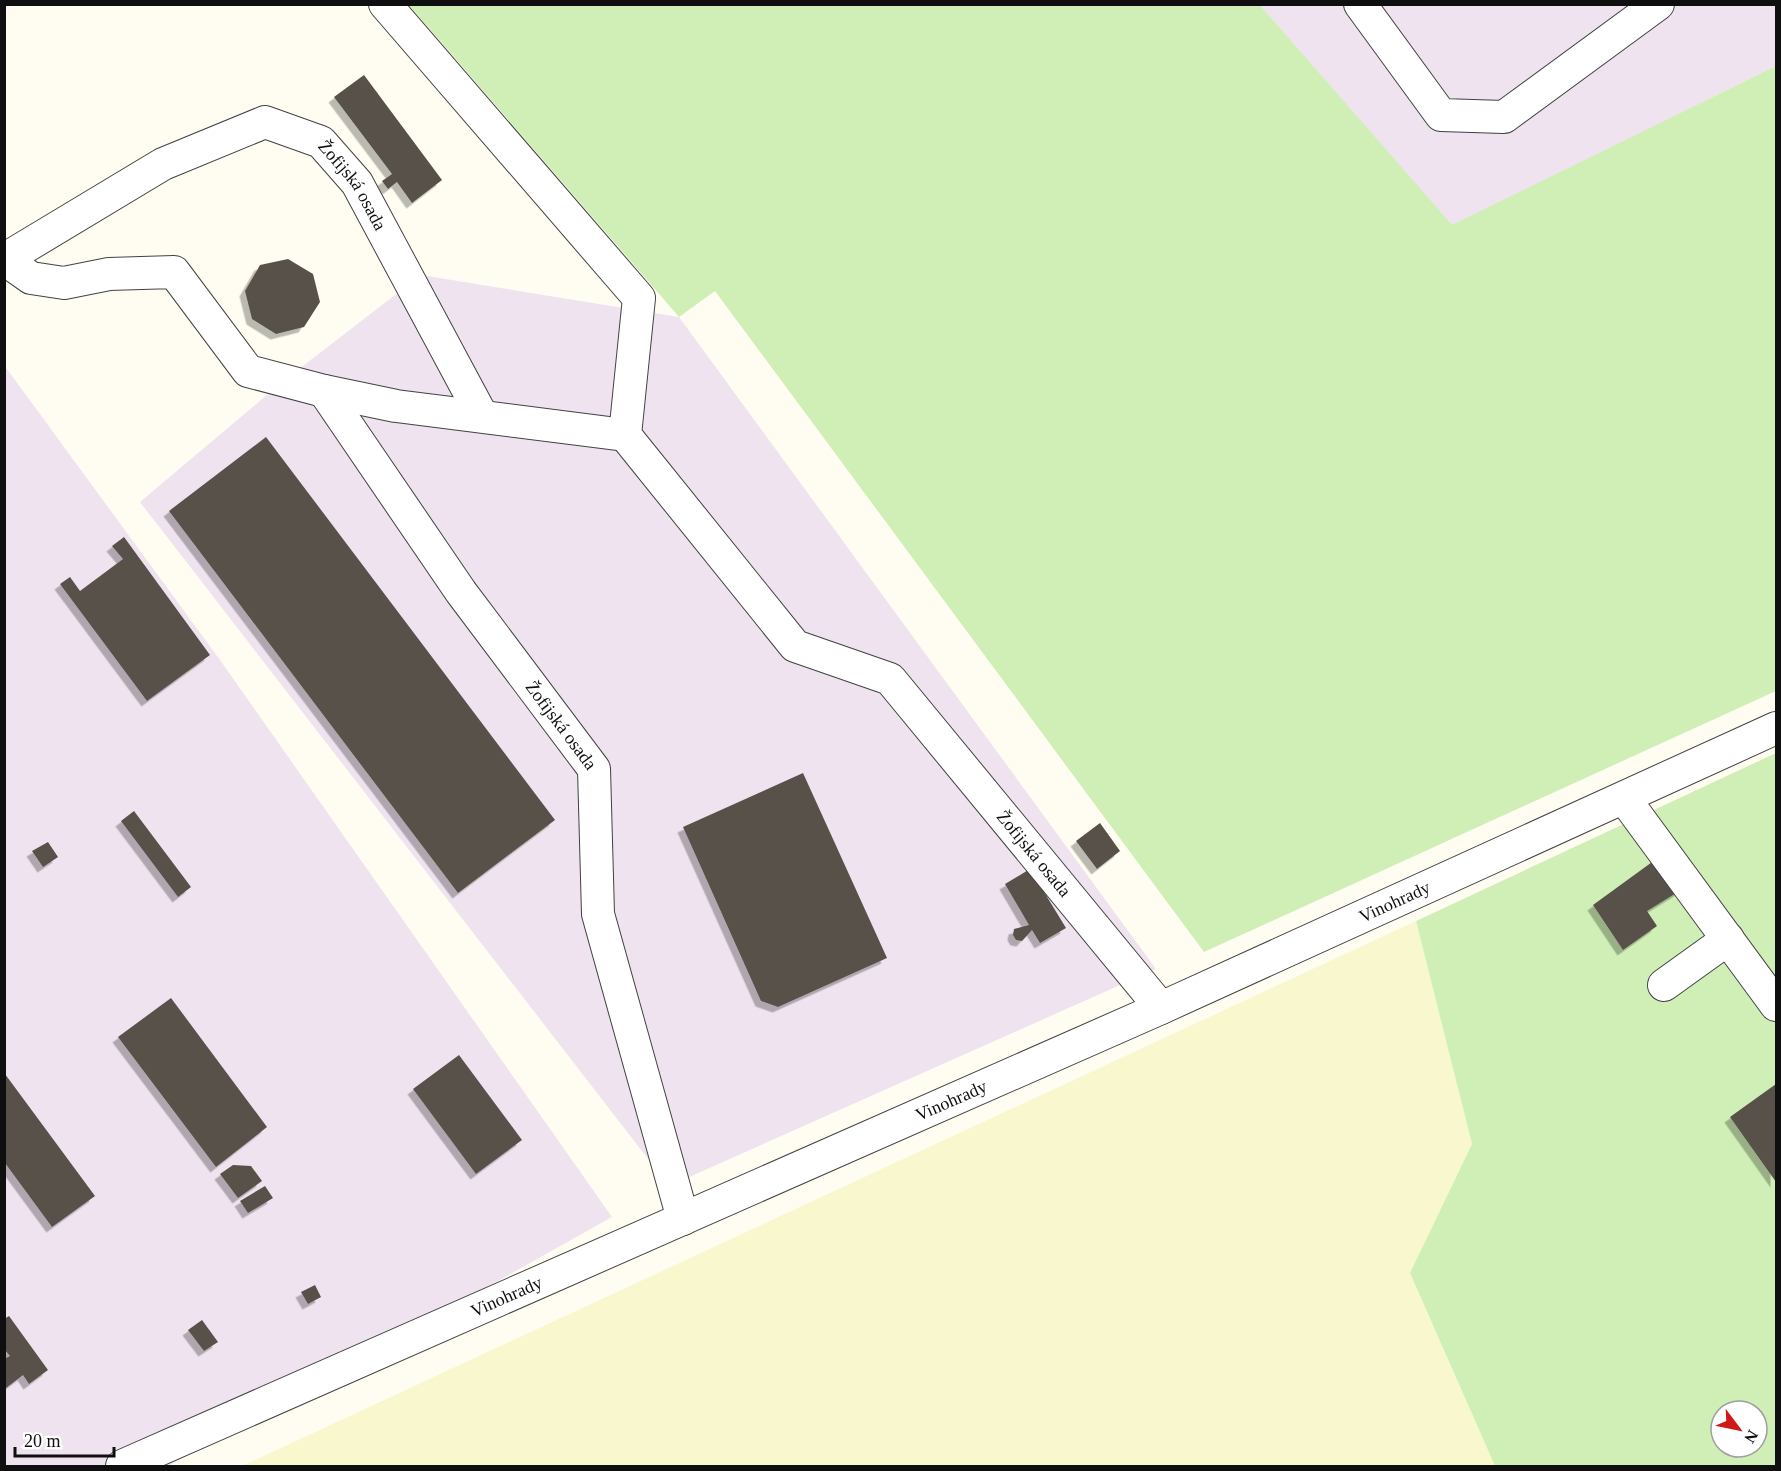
<svg xmlns="http://www.w3.org/2000/svg" width="1781" height="1471" font-family="Georgia,serif">
	<style>
		.industrial { fill: #eee3ee }
		.farmland { fill: #f9f7ce }
		.green { fill: #d0efb6; fill-rule: evenodd }
		.building { fill: #59514a; filter: url(#shadow) }
		.lines { fill: none; stroke-linecap: round; stroke-linejoin: round }
		.minor-casing { stroke: #424242; stroke-width: 34 }
		.minor { stroke: #fff; stroke-width: 32 }
		.labels { text-anchor: middle; dominant-baseline: central; stroke-width: 6; stroke-linejoin: round; paint-order: stroke }
		.street-label { font-size: 18px; fill: #0f0f0f; stroke: #fff }
	</style>
	<defs>
		<filter id="shadow"><feDropShadow dx="-5.5" dy="5.5" stdDeviation="0" flood-color="#0004"/></filter>
	</defs>
	<rect width="100%" height="100%" fill="#fffdf1"/>
	<path class="industrial" d="M1260,5H1776V66L1452,226Z
		M421,275L679,317L1156,969L669,1186L140,502L286,379Z
		M4,365L220,660L612,1217L168,1466H5Z"/>
	<path class="farmland" d="M1416,921L1472,1144L1410,1273L1495,1466H242Z"/>
	<path class="green" d="M409,5H1260L1452,225L1776,66V691L1204,952L715,291L679,317Z
		M1776,753V1466H1495L1410,1273L1472,1144L1416,921ZM1721,1411H1757V1447H1721Z"/>
	<path class="building" d="M364,75L442,180L412,203L397,182L388,189L382,181L392,174L334,97Z
		M288,259L313,274L320,302L304,327L276,334L252,319L245,291L260,265Z
		M266,437L555,820L458,893L169,511Z
		M124,537L210,655L147,701L60,584L70,577L80,591L123,559L112,546Z
		M803,773L887,958L778,1007L761,1001L683,827Z
		M134,811L191,887L178,897L121,821Z
		M1100,823L1120,851L1097,869L1076,841Z
		M48,842L58,857L43,867L32,851Z
		M1659,857L1681,890L1647,911L1657,926L1623,950L1593,905Z
		M1030,869L1066,928L1040,943L1032,930L1022,941L1016,940L1013,935L1014,929L1029,925L1005,884Z
		M171,998L267,1127L216,1167L118,1037Z
		M459,1055L522,1140L476,1174L413,1089Z
		M5,1074L95,1196L52,1227L5,1163Z
		M1776,1084V1182L1730,1117Z
		M233,1165L251,1166L262,1181L238,1198L220,1174Z
		M265,1186L273,1198L248,1213L240,1201Z
		M315,1285L321,1297L308,1304L301,1292Z
		M9,1316L48,1370L29,1384L23,1375L6,1388L4,1359L10,1356L4,1349V1319Z
		M202,1320L218,1342L204,1351L188,1330Z"/>
	<g class="lines">
		<defs>
			<g id="minor">
				<path id="s1" d="M385,4L639,298L625,435L795,646L890,679L1161,1008"/>
				<path d="M1360,4L1441,115L1504,117L1658,4"/>
				<path d="M4,259L31,278L64,283L109,274L174,272L248,371L324,391L396,406L625,435"/>
				<path id="s2" d="M5,259L163,164L265,122L321,142L357,183L482,416"/>
				<path id="s3" d="M324,391L461,592L594,769L598,914L683,1219"/>
				<path d="M1624,798L1776,1005"/>
				<path d="M1664,985L1728,939"/>
				<path id="s4" d="M122,1466L1161,1008L1776,728"/>
			</g>
		</defs>
		<use href="#minor" class="minor-casing"/>
		<use href="#minor" class="minor"/>
	</g>
	<g class="labels">
		<g class="street-label">
			<text stroke="none"><textPath href="#s2" startOffset="408">Žofijská osada</textPath></text>
			<text stroke="none"><textPath href="#s3" startOffset="410">Žofijská osada</textPath></text>
			<text stroke="none"><textPath href="#s1" startOffset="1124">Žofijská osada</textPath></text>
			<text stroke="none"><textPath href="#s4" startOffset="1392">Vinohrady</textPath></text>
			<text stroke="none"><textPath href="#s4" startOffset="906">Vinohrady</textPath></text>
			<text stroke="none"><textPath href="#s4" startOffset="420">Vinohrady</textPath></text>
		</g>
	</g>
	<rect width="1781" height="1471" fill="none" stroke="#0f0f0f" stroke-width="12"/>
	<g transform="translate(1739 1429) rotate(122)"><circle r="28" fill="#ffffff" stroke="#9f9f9f" stroke-width="1.5"/>
	<path d="M0-4.5L10 22L0 15L-10 22Z" fill="#cf1917"/>
	<text y="-9" font-size="16" font-weight="bold" text-anchor="middle" fill="#0f0f0f">N</text>
	</g>
	<path d="M15 1447v9h99v-9" fill="none" stroke="#0f0f0f" stroke-width="3"/>
	<text x="24" y="1447" font-size="18" fill="#0f0f0f" stroke="#ffffff" stroke-width="4.5" paint-order="stroke">20 m</text>
</svg>
